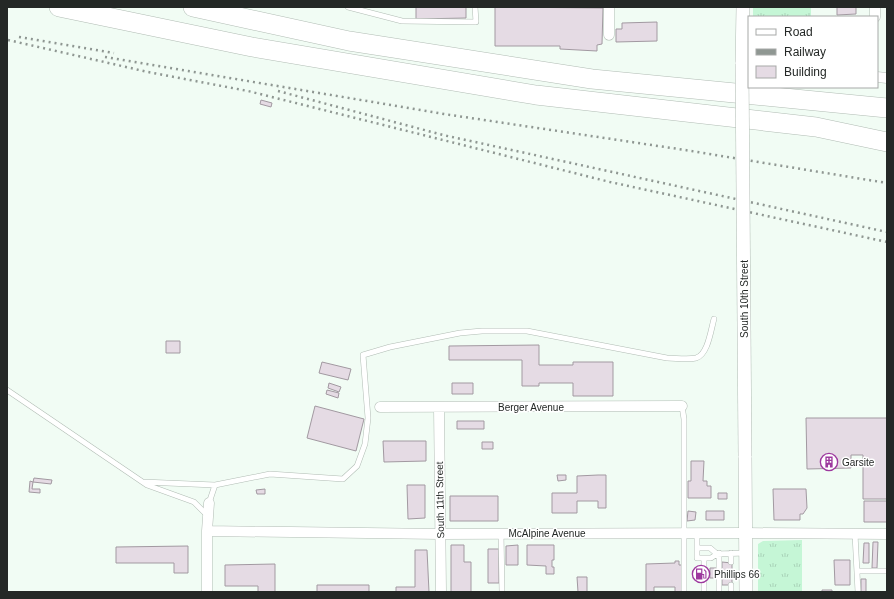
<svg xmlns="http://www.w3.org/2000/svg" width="894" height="599" font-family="Helvetica,sans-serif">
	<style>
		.grass { fill: url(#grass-tufts) }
		.building { fill: #e5dbe4; stroke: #a299a1 }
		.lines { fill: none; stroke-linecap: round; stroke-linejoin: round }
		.service-casing { stroke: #b1bcb4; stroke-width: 6 }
		.minor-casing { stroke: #b1bcb4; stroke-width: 11 }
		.tertiary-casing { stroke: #b1bcb4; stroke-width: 14 }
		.motorway-casing { stroke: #b1bcb4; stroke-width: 20 }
		.service { stroke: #fff; stroke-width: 5 }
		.minor { stroke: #fff; stroke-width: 10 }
		.tertiary { stroke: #fff; stroke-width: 13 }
		.motorway { stroke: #fff; stroke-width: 19 }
		.rail { stroke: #8f9792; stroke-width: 2.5; stroke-dasharray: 2 4; stroke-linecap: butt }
		.tertiary-bridge-casing { stroke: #b1bcb4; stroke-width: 14; stroke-linecap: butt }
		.tertiary-bridge { stroke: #fff; stroke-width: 13 }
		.labels { text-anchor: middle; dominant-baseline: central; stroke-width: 3; stroke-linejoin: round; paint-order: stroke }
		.street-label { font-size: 10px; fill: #242826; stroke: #fff }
		.poi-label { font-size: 10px; fill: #242826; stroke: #fff; text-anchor: start }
	</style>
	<defs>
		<pattern id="grass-tufts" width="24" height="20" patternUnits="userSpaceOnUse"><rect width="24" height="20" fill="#c5f6d6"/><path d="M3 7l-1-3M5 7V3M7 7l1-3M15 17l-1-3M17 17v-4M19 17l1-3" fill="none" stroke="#a9d3b8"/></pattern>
	</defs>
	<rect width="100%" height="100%" fill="#f1fcf4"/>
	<path class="grass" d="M753,7H811V17H753Z
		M802,540V592H758V544L763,541Z"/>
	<path class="building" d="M416,7H466V18L416,19Z
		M495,7L603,8L602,44L597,45V51L560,49V46H495Z
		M837,7H856V14L837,15Z
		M657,22V41L616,42V29H622V23Z
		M261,100L272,103L271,107L260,104Z
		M166,341H180V353H166Z
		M539,345V365H573V362H613V396H573V383H539V386H522V360H449V346Z
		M322,362L351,369L348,380L319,373Z
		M329,383L341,387L339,392L328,388Z
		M452,383H473V394H452Z
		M327,390L339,393L338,398L326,394Z
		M315,406L364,419L356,451L307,438Z
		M806,418H887V499H863V455H851V468L807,469Z
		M457,421H484V429H457Z
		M383,441H426V461L384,462Z
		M482,442H493V449H482Z
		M691,461H704L703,481H707V486H711V498H688V481H691Z
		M557,475H566V480L558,481Z
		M598,475H606V508H598V501H577V513H552V493H577V476Z
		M34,478L52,480L51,484L33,482Z
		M30,481L33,482L32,489H40V493L29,492Z
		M407,485H425V518L408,519Z
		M265,489V494H257L256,490Z
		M773,489H806L807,508L803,514H800V520H774Z
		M718,493H727V499H718Z
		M450,496H498V521H450Z
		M864,501H887V522H864Z
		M688,511L696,512L695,520L687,521Z
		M706,511H724V520H706Z
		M873,542H878L877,568H872Z
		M864,543H869V563H863Z
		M451,545H464V562H471V592H451Z
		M518,545V565H506V546Z
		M527,545H554V560H552V567H554V574H546V566L527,565Z
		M188,546V573H174V563H116V547Z
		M488,549H499V583H488Z
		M415,550H427L429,592H396V587H415Z
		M834,560H850V585H835Z
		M675,561H679V565H682L683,592H675V587H654V592H646V564L675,563Z
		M722,562L732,563V585H722V578H710V568H722Z
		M275,564V592H258V586H225V565Z
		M577,577H587V592H578Z
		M861,579H866V592H861Z
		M317,585H369V592H317Z
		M822,590H832V592H822Z"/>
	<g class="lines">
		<defs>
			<path id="service" d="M348,7L402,21L476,22L475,7
				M7,390L147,485L194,502L208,516
				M682,406L684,419V592
				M143,482L215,485L270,474L343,479L357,466L365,444L368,418L363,355L390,347L460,333L482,331H527L667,358C676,358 687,360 696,358C708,355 711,329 714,319
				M209,503L215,485
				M501,533L502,592
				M697,533V558H704V592
				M855,534L858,592
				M697,548H710L717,554L745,553
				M731,553V562
				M704,558H711L717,554
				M719,568V553
				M857,571H887
				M719,578V592
				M731,585V592"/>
			<path id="minor" d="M609,7V35
				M875,7V17
				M877,77L887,78
				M380,407L682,406
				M439,407L441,592
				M207,531L440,534L745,533L887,534
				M207,592V531L209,503"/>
			<path id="tertiary" d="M742,64L743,7
				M745,456L746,592"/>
			<path id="motorway" d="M59,7L252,47L536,95L816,127L887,142
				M193,7L349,41L592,79L887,108"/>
		</defs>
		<use href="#service" class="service-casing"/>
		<use href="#minor" class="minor-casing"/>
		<use href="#tertiary" class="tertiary-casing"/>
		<use href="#motorway" class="motorway-casing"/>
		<use href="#service" class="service"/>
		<use href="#minor" class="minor"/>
		<use href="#tertiary" class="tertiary"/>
		<use href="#motorway" class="motorway"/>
		<path class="rail" d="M19,37L114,53
			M8,40L148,72L248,91L610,182L887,242
			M105,57L444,114L685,150L887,183
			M278,91L443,135L887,232"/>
		<defs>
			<path id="tertiary-bridge" d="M742,64L745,456"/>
		</defs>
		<use href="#tertiary-bridge" class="tertiary-bridge-casing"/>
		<use href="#tertiary-bridge" class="tertiary-bridge"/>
	</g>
	<defs>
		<symbol id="building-ring" viewBox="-11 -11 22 22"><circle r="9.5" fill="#fff" stroke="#9d399e" stroke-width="1.5"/><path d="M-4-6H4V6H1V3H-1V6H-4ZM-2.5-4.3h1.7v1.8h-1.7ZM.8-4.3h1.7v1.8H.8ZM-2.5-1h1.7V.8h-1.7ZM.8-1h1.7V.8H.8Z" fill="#9d399e"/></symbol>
		<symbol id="fuel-ring" viewBox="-11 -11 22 22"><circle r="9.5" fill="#fff" stroke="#9d399e" stroke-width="1.5"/><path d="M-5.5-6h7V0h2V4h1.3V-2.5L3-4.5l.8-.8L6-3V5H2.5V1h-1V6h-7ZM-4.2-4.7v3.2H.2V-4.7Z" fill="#9d399e"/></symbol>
	</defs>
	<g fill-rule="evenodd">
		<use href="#building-ring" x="819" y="452" width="20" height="20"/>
		<use href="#fuel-ring" x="691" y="564" width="20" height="20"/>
	</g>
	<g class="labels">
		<g class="street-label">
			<text transform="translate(744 299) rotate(-90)">South 10th Street</text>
			<text x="531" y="407">Berger Avenue</text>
			<text transform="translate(440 500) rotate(-91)">South 11th Street</text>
			<text x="547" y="533">McAlpine Avenue</text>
		</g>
		<g class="poi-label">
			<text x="842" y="462">Garsite</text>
			<text x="714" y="574">Phillips 66</text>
		</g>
	</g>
	<rect width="894" height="599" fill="none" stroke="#242826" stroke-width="16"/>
	<rect x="748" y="16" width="130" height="72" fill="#ffffff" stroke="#a7a9a8"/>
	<rect x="756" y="29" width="20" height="6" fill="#ffffff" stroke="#a7a9a8"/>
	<text x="784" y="36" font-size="12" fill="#242826">Road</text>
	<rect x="756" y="49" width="20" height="6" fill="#8f9792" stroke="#a7a9a8"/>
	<text x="784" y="56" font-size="12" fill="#242826">Railway</text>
	<rect x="756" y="66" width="20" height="12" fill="#e5dbe4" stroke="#a7a9a8"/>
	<text x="784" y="76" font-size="12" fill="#242826">Building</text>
</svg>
